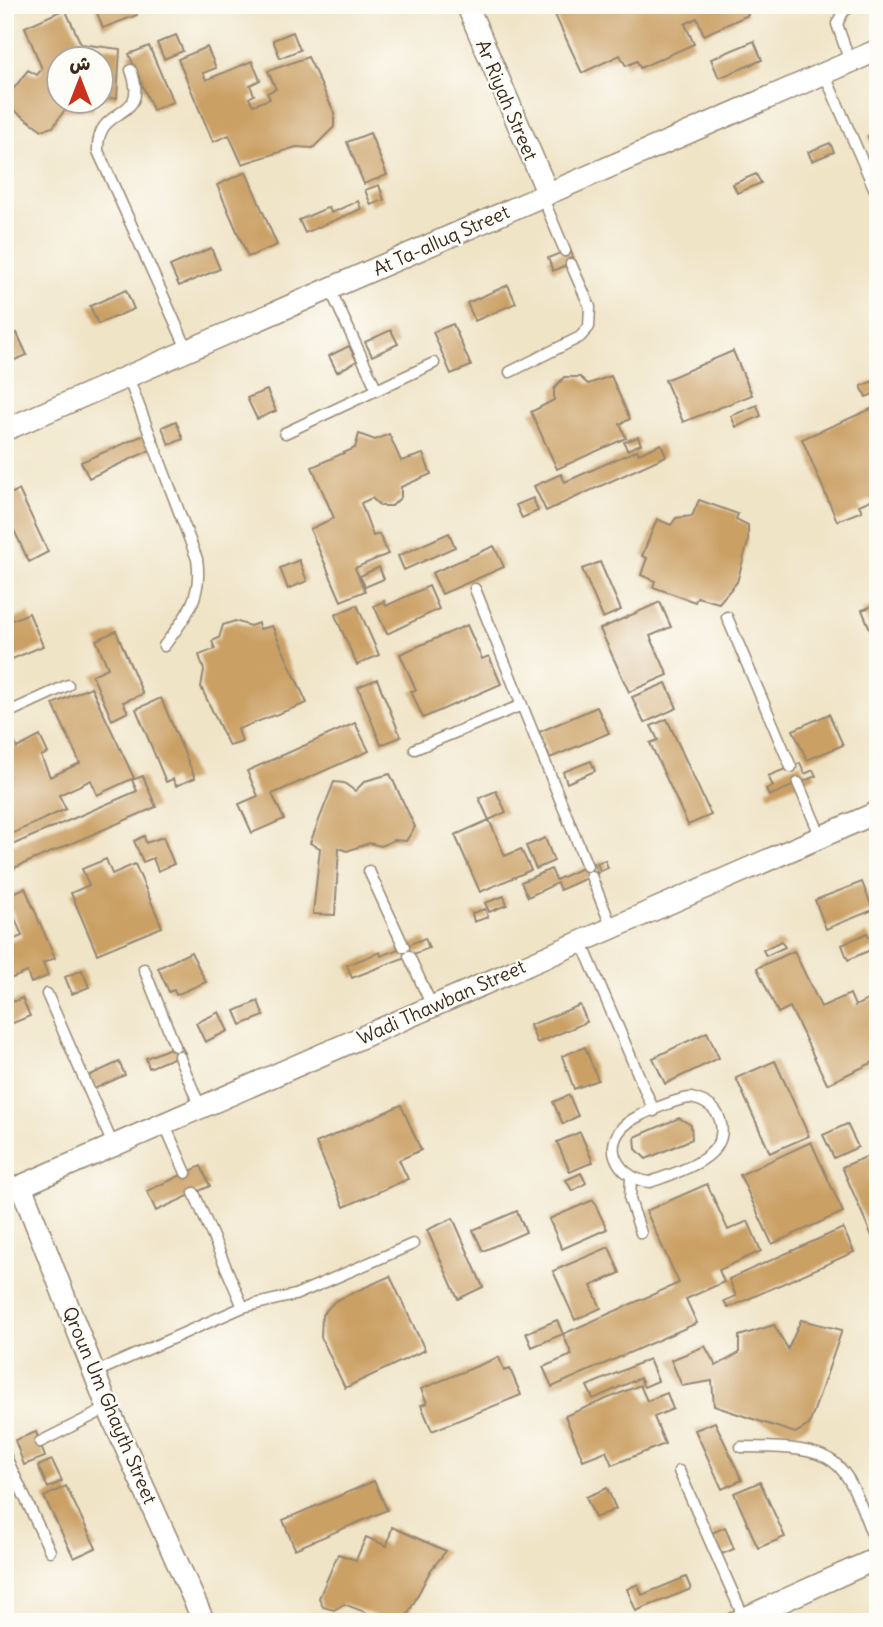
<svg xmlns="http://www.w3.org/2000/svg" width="883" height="1627" font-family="Delius,'Playpen Sans Arabic',sans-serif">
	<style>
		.building { fill: #cba065 }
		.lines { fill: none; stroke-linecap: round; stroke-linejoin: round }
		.service-casing { stroke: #968772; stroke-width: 13 }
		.minor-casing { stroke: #968772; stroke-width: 24 }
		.service { stroke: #fff; stroke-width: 10 }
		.minor { stroke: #fff; stroke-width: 21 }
		.labels { text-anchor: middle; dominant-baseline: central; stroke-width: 5; stroke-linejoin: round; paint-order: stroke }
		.street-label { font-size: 19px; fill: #3b2a1e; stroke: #fdfcf7 }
	</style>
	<rect width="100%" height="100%" fill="#fdfcf7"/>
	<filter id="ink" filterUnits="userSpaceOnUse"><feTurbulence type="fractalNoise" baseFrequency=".0143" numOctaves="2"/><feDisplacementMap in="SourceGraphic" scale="14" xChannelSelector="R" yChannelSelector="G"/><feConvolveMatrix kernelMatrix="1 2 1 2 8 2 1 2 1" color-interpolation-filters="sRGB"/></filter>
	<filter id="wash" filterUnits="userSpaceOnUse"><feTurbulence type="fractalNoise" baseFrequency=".00686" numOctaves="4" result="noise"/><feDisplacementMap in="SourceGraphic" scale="28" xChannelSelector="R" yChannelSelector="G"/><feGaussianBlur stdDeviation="1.57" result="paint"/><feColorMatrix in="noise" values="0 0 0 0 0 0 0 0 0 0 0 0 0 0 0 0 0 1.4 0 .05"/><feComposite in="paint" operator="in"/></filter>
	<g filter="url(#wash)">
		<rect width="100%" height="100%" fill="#f0e4c7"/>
		<g id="blocks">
			<path class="building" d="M94,5H133L137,15L103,28Z
				M576,5H743L748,15L704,35L697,18L685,24L694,44L640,68L637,61L626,66L620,55L582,73L555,15Z
				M65,9L81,44L120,49L117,98L102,99V60H60V102H94L93,111H64L53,127L42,130L5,104V100L28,70L37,75L42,69L25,27Z
				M293,32L300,50L280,58L273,40Z
				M176,35L183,51L164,59L157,43Z
				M754,41L762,60L719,78L711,59Z
				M149,46L173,102L153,110L129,54Z
				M207,47L216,68L203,73L206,80L252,61L260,80L250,85L254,95L249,98L253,105L270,99L267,93L276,89L268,71L308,57L334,112V127L313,148L296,147L242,164L229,135L213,142L178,59Z
				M878,132V158L868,136Z
				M370,133L387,175L364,184L347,142Z
				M830,143L834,152L812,161L808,152Z
				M246,172L277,245L248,257L217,185Z
				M756,174L761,183L737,193L733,184Z
				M379,185L384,200L371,205L365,190Z
				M358,201L361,209L305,233L299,220L329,207L331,213Z
				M211,248L220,269L179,286L170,266Z
				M570,249L575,262L553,271L548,258Z
				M508,285L516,303L475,321L467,303Z
				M126,290L134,309L98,324L90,306Z
				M453,324L471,366L451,374L433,332Z
				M391,330L398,344L372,356L365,342Z
				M17,333L27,355L5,364V338Z
				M349,346L357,361L337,372L329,356Z
				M733,351L752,395L683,422L665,380Z
				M611,376L630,419L620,424L626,438L557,469L531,412L554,400V389L564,377H580L588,384Z
				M878,379V392L866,397L861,386Z
				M267,390L276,411L257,419L247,398Z
				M757,405L761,416L736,427L731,416Z
				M878,406V471L872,473L878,497L859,505L862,511L837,521L802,439Z
				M176,421L183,439L169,445L162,427Z
				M146,434L153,449L89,478L81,462Z
				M359,434L375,440L389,434L401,461L423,454L431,474L401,487V497L392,506H380L372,498L361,503L373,536L379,534L388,554L355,568L365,591L341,601L310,529L334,518L312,467L355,448Z
				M638,437L641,444L627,450L624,442Z
				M661,444L666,456L546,511L534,486L561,474L565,482L637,450L639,454Z
				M19,490L48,552L29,562L12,526L5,529V496Z
				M533,498L538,511L522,518L516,505Z
				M699,500L738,514L736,519L748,525V542L737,582L719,603L697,597L695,602L653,587L655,581L641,575L647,558L642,556L657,519L671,525L676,518L692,516Z
				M449,533L455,547L404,570L398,556Z
				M494,546L504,567L442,594L432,573Z
				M299,560L307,581L288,589L280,568Z
				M600,562L621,610L603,618L582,569Z
				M379,567L384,579L365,587L360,576Z
				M429,586L439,609L387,634L374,606L384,601L386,606Z
				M660,602L671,627L650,636L668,675L629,692L600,629Z
				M878,604V648L862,610Z
				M357,605L379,655L357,665L335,615Z
				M29,613L43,646L10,660L5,648V623Z
				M235,621L250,626L258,623L260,629L272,626L307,703L238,729L242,742L229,746L201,687L204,670L199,655L215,649L212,641L219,638L223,625Z
				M467,625L482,659L489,656L501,684L423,718L411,691L416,690L400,654Z
				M116,631L143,694L123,702L128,712L112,720L92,675L108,668L96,640Z
				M377,679L401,737L381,745L358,687Z
				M666,683L677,708L644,723L632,697Z
				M91,687L134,778L97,795L91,780L59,795L66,809L5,837V735L10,733L17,748L40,736L48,753L41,756L50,777L80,763L53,704Z
				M161,698L195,778L176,786L173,779L166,782L136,709Z
				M597,707L609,733L550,758L539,732Z
				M829,714L843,745L807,760L793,730Z
				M667,719L711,815L688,825L650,743L658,740L651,726Z
				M355,723L369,751L272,794L284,819L252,833L239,804L258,796L247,771Z
				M591,761L595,771L567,783L563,772Z
				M800,763L805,774L813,770L816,776L769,796L766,789L773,786L768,776Z
				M390,774L415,827L406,841L394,840L381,846L369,843L347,851L339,848L335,915L313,914L320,848L310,843L334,782L344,783L355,791L365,781Z
				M143,776L156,807L5,872V848L137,791L132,780Z
				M496,791L506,812L489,820L505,856L521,849L531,870L480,892L455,835L489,820L479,798Z
				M144,836L146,843L163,837L174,864L158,871L153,858L143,862L134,841Z
				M545,838L554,861L536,869L526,846Z
				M106,859L112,874L135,864L162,927L97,954L71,893L89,885L82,869Z
				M605,860L608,868L600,871L597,863Z
				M593,863L598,873L560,890L557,883L528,897L521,882L551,869L556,880Z
				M862,882L873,910L826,929L815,900Z
				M25,888L55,958L43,963L48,976L31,983L27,972L5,981V943L22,936L12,911L5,914V896Z
				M504,896L507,905L489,912L485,903Z
				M485,909L488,917L474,922L472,913Z
				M867,933L875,948L848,960L842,945Z
				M425,938L429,948L352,978L347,965L380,952L381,956Z
				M781,941L785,947L766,956L763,950Z
				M794,951L821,1007L850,994L855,1006L878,995V1060L827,1084L790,1007L778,1013L757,968Z
				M191,952L206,982L176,995L174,990L169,992L158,968Z
				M82,970L89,987L72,994L65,977Z
				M22,998L30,1016L8,1025L5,1005Z
				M258,1001L264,1016L241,1025L235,1011Z
				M580,1005L587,1022L537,1043L530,1025Z
				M219,1012L228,1031L205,1042L196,1023Z
				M707,1032L719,1058L665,1084L653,1058Z
				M180,1044L185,1053L149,1068L146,1058Z
				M585,1047L598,1080L574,1089L562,1056Z
				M775,1061L809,1136L770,1153L736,1078Z
				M119,1062L125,1075L92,1090L86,1077Z
				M569,1095L578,1116L563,1124L553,1102Z
				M401,1105L421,1150L399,1160L408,1179L344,1207L316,1143Z
				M679,1118L691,1125L692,1139L646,1159L636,1149L635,1137Z
				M847,1124L858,1147L834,1158L823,1135Z
				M580,1132L593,1162L570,1172L557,1142Z
				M811,1142L843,1212L772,1244L740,1175Z
				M878,1152V1250L842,1167Z
				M201,1166L210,1186L156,1211L147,1191Z
				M581,1173L586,1183L572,1191L566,1180Z
				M707,1184L728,1230L748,1221L761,1251L719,1270L724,1282L686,1299L697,1323L552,1387L543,1367L572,1355L563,1334L679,1283L646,1211Z
				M593,1200L607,1229L562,1249L549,1219Z
				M517,1211L526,1232L483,1251L473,1230Z
				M453,1218L483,1287L458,1299L427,1230Z
				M843,1228L854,1252L728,1308L724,1301L736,1296L729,1279Z
				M609,1247L620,1273L591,1286L601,1308L575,1320L553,1271Z
				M390,1276L425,1350L345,1388L321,1337L322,1315L335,1301Z
				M557,1320L563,1334L532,1347L526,1333Z
				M801,1320L842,1330L809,1425L795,1433L714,1406L712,1381L682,1386L671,1360L705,1346L716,1366L739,1353V1336L774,1325L788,1349Z
				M499,1357L504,1371L510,1369L521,1395L432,1431L421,1405L427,1403L421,1389Z
				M649,1359L658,1381L644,1387L640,1378L593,1399L587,1386Z
				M640,1385L647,1401L667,1393L673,1409L654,1417L665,1444L612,1465L606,1451L583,1460L565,1416Z
				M715,1422L742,1480L722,1489L695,1430Z
				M36,1432L45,1457L24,1465L15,1440Z
				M52,1460L62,1481L48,1488L38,1466Z
				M374,1481L387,1510L295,1549L283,1520Z
				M760,1482L785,1537L758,1548L734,1493Z
				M66,1486L96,1548L74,1558L44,1497Z
				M607,1488L616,1509L595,1518L586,1497Z
				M392,1527L446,1551L430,1571L404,1622H376L378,1617L344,1604L334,1610L323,1607L319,1598L338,1554L356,1560L366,1537L387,1546Z
				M725,1527L734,1549L722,1554L712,1533Z
				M686,1577L691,1589L636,1611L627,1589L638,1584L642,1595Z"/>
		</g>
	</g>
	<g filter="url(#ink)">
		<use href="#blocks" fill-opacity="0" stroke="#968772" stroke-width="2"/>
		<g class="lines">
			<defs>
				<path id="service" d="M850,62L837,24L843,12L853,5
					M131,70C151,124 96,102 98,151L188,351
					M824,73L878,197
					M542,196L565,251
					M330,289L377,390
					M510,372L580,337L589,327L590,307L571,264
					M128,377L197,559C203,597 186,617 164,646
					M285,433L434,363
					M475,589L587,866
					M727,617L791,767
					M5,714L68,685
					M415,749L522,705
					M798,783L821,837
					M369,871L404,947
					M591,876L612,928
					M581,941L654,1111
					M409,956L432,1006
					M144,969L175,1046
					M47,994L113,1145
					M179,1056L200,1107
					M691,1098C705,1101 716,1107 720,1120C732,1158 676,1173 650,1182C624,1180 601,1152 622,1128C632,1116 676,1099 691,1098Z
					M164,1123L186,1173
					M631,1177L630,1200L641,1233
					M194,1193L243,1307
					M94,1373L243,1307L295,1295L413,1244
					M40,1442L108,1408
					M741,1447C846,1447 843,1457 878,1551
					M5,1455L50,1551
					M679,1471L744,1618"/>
				<path id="minor" d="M467,5L548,194
					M5,430L878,50
					M21,1186L108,1408L204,1622
					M5,1193L878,812
					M736,1622L878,1558"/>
			</defs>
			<use href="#service" class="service-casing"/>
			<use href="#minor" class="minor-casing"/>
			<use href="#service" class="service"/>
			<use href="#minor" class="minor"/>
		</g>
	</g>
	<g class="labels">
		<g class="street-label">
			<text transform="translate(507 100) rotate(67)">Ar Riyah Street</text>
			<text transform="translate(441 240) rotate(-24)">At Ta-alluq Street</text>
			<text transform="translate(441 1002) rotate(-24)">Wadi Thawban Street</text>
			<text transform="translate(110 1405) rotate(67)">Qroun Um Ghayth Street</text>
		</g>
	</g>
	<rect width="883" height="1627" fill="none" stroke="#fdfcf7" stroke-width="28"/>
	<g transform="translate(80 80)"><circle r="33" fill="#fdfcf7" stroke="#afa8a0" stroke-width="2"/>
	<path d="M0-5L12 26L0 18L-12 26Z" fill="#c8321e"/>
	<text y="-10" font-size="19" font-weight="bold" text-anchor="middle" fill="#3b2a1e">ش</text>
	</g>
</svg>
